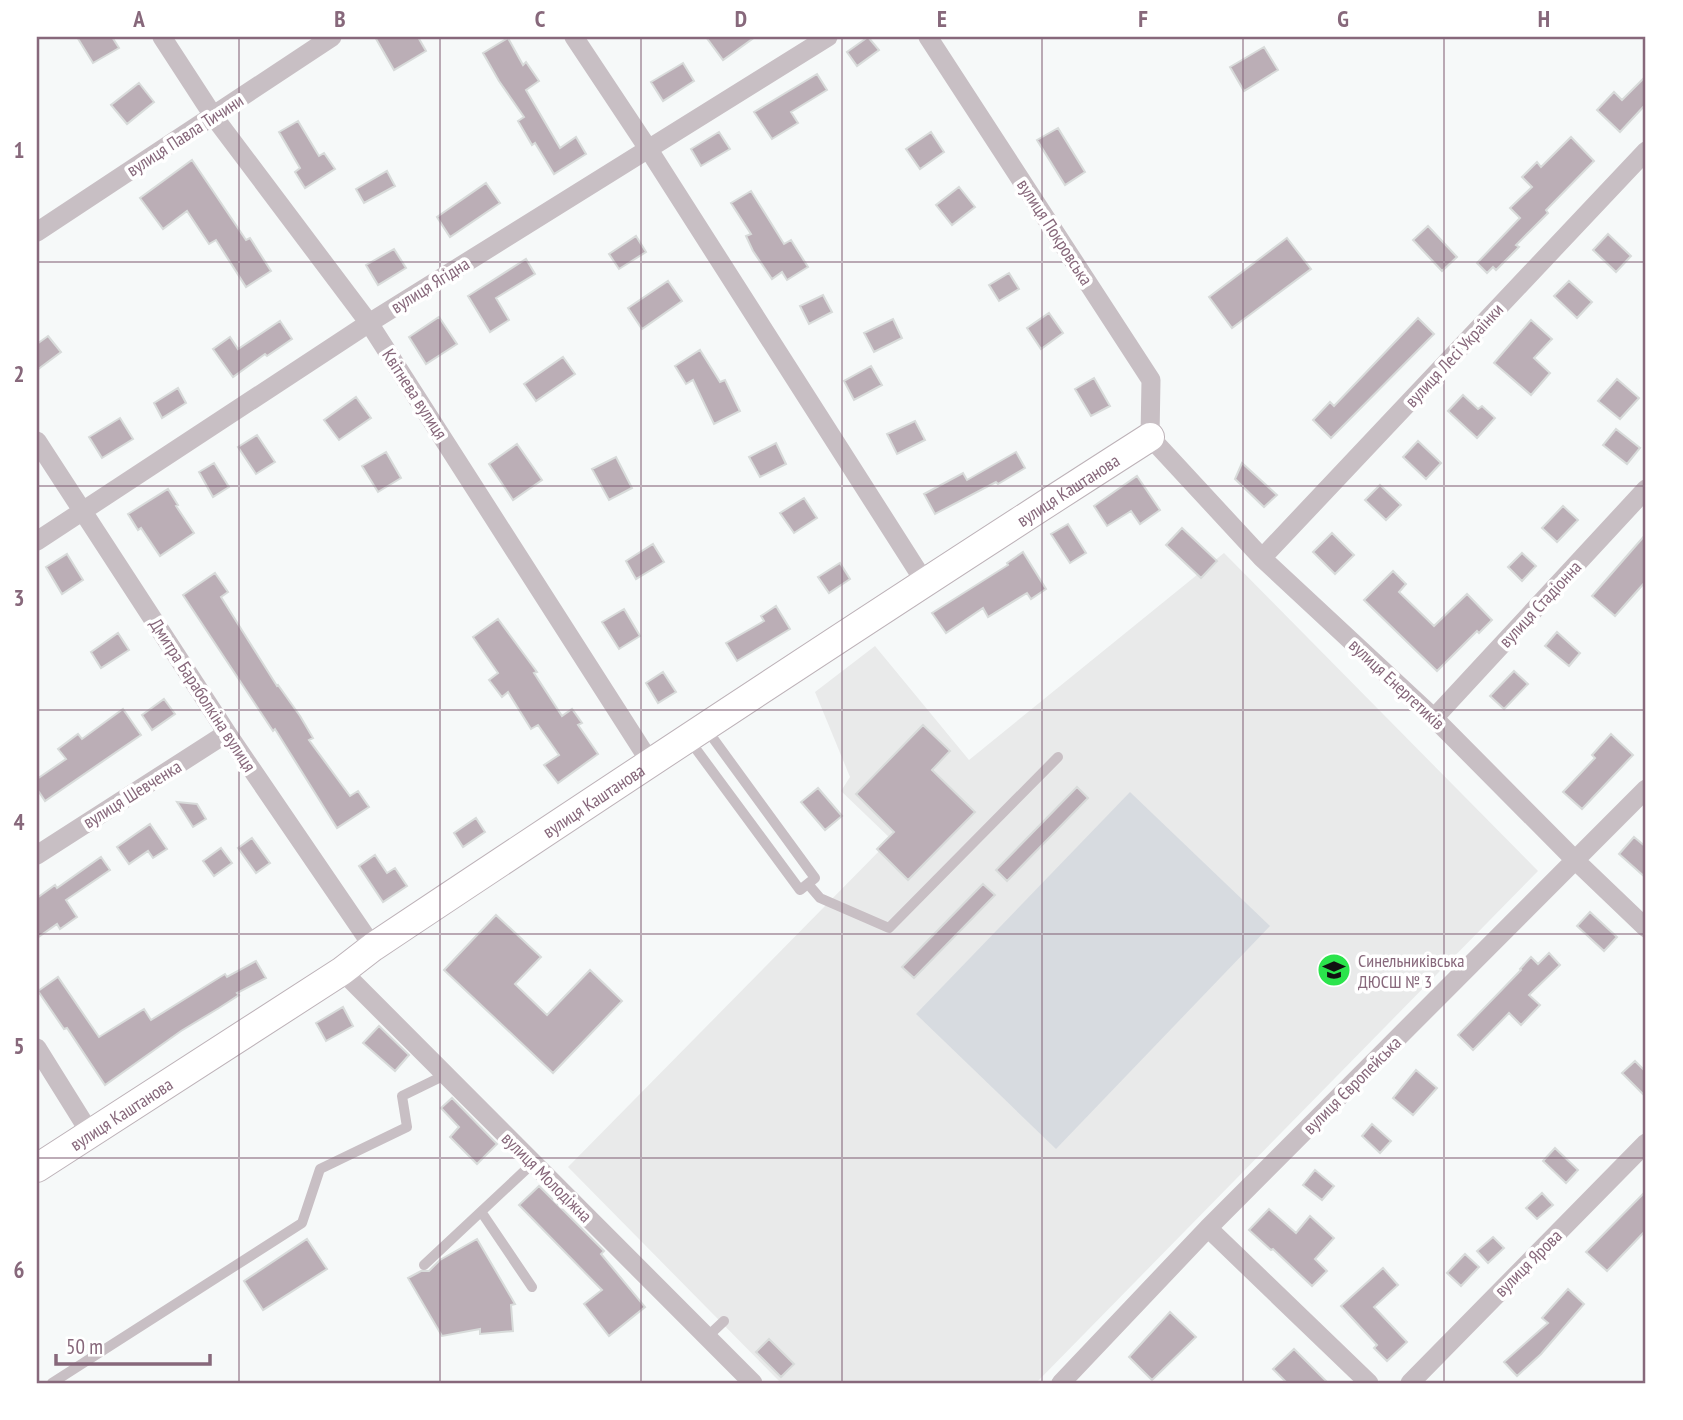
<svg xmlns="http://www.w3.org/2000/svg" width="1683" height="1420" font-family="'PT Sans Narrow',sans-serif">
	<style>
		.built { fill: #e9eaea }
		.green { fill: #d7dbe0 }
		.building { fill: #bbaeb6; stroke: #d8dbda; stroke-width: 2 }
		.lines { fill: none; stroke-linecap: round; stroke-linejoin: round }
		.secondary-casing { stroke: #bdb2b8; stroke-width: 30 }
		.lane { stroke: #c8bfc4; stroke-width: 10 }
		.street { stroke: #c8bfc4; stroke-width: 19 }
		.secondary { stroke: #fff; stroke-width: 28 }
		.grid { fill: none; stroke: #87687b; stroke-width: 2; stroke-opacity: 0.55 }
		.labels { text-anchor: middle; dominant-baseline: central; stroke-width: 7; stroke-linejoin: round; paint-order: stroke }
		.street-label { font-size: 18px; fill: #87687b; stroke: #fff }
		.poi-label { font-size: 18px; fill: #87687b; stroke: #fff; text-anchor: start }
		.neatline { fill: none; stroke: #87687b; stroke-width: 2.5 }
		.grid-label { font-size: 23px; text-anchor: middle; font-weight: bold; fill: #87687b }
	</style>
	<rect width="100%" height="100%" fill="#f6f9f9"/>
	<path class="built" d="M1224,553L1538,871L1036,1383H781L568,1167L891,839L841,791L850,777L815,692L875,646L969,760Z"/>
	<path class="green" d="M1130,792L1270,926L1056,1149L916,1014Z"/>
	<path class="building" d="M77,37H112L119,48L93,63Z
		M375,37H418L426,51L394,70Z
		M706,37H755L723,60Z
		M868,37L879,50L857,66L847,52Z
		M508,38L523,65L526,62L539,81L526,90L560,148L576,137L586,154L554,174L535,143L532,145L518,121L524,117L499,81L483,53Z
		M1264,47L1278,70L1244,91L1230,67Z
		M683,63L694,81L663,101L651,82Z
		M817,74L827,90L791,112L798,123L772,139L754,112Z
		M1646,76V104L1620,132L1597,110L1614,92L1622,100Z
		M139,83L154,102L127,124L111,105Z
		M298,121L319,156L324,153L335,169L305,188L295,172L300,168L279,132Z
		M1058,128L1085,172L1065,185L1037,140Z
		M719,132L730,149L701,166L691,149Z
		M931,132L944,152L920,169L906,149Z
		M1571,137L1594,161L1546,210L1548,213L1516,245L1519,247L1496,270L1493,267L1487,273L1477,263L1520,218L1510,208L1532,187L1522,177L1537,162L1541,167Z
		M192,160L246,240L250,238L271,271L246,287L216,240L209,244L187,211L163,229L140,198Z
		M387,171L395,186L364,203L356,189Z
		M486,183L500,203L450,237L437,217Z
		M959,187L975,207L952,225L936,205Z
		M751,191L784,244L791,240L808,267L787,280L782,272L772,279L753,251L746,236L751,234L731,203Z
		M1428,226L1457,257L1442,271L1413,240Z
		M1608,234L1631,256L1616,272L1593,250Z
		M636,236L646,252L619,269L609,254Z
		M1287,238L1311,269L1232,328L1209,297Z
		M394,249L406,268L378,285L366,265Z
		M526,259L535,274L496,298L509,320L490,332L468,296Z
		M1009,273L1019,289L999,301L989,285Z
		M668,281L682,301L642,329L628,308Z
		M1569,281L1592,302L1577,318L1554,296Z
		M823,295L832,312L809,324L800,306Z
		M1049,313L1063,333L1041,349L1027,328Z
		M439,317L457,344L426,364L409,337Z
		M1418,318L1434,334L1331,438L1313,420L1330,402L1334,406Z
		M893,319L902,338L874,352L864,333Z
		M1531,320L1552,339L1534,358L1550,373L1531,395L1494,363Z
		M280,321L292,339L267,356L265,354L233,377L213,349L230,337L238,349Z
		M48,336L61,352L37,370V344Z
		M700,350L720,382L725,380L740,411L714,424L693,380L686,384L675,366Z
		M563,357L575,374L536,401L524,384Z
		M871,366L882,385L854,400L844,381Z
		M1094,378L1110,406L1091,416L1075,389Z
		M1617,379L1639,398L1620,419L1598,401Z
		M178,388L186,403L162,418L154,403Z
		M1463,395L1478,409L1482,406L1495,418L1477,438L1448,411Z
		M356,397L371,418L339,440L324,420Z
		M120,418L133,439L102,458L89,437Z
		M915,421L925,440L897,454L887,434Z
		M1616,429L1640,448L1627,464L1603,445Z
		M257,435L275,462L256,474L238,447Z
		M1418,441L1441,463L1426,479L1403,457Z
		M776,443L786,464L760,477L749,457Z
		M517,444L542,480L513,500L489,464Z
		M386,452L401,478L378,492L362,466Z
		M1016,452L1025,468L998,484L996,482L935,514L924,494L963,473L967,480Z
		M616,457L632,488L609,500L592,469Z
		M214,463L229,487L213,497L199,472Z
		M1242,463L1277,495L1264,507L1235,479Z
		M1137,476L1160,510L1140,524L1131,511L1107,526L1094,506Z
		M1380,485L1401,505L1386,520L1365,500Z
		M168,489L178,505L176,506L194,533L160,556L141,528L138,530L128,514Z
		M804,498L817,518L794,533L780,513Z
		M1563,506L1578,520L1557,542L1542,528Z
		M1068,524L1086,553L1070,563L1051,534Z
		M1182,528L1217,561L1201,578L1166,545Z
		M1332,533L1354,555L1335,574L1313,552Z
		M1646,534V581L1615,616L1592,596Z
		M653,544L664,562L636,579L626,561Z
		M1023,552L1046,589L1031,599L1027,593L988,617L983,608L946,633L932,613L1008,565L1007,563Z
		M1522,553L1536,566L1522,581L1508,567Z
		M67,554L83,580L62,594L46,567Z
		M840,563L850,579L829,593L818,577Z
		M1393,571L1406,584L1399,592L1434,626L1467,594L1492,620L1479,633L1477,631L1437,671L1364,600Z
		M215,573L228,592L221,597L277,686L278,685L300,716L313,738L309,740L350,796L358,791L369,807L337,828L275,729L273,731L183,595Z
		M776,606L790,629L737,661L726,643L764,621L761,616Z
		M624,609L640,636L619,649L602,622Z
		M498,619L537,672L534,673L562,716L572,709L582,723L578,725L598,754L558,783L544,765L559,755L538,725L531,729L508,692L502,697L489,680L498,673L473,637Z
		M1557,632L1580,653L1569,666L1545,646Z
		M118,633L129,650L101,668L91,652Z
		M1514,671L1528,684L1504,709L1490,696Z
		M663,672L676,692L658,703L646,683Z
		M164,699L175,714L152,730L142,715Z
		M123,709L141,735L45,801L37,789V779L66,759L58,749L78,734L82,739Z
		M923,725L950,751L932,770L975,812L908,880L877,849L894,832L856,794Z
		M1611,734L1633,755L1582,809L1563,792L1595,758L1592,755Z
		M1077,787L1088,798L1007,881L996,870Z
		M818,788L842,816L825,830L801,802Z
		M177,802L197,804L206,819L193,827Z
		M476,818L485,832L463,847L454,833Z
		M150,824L167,849L153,858L148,851L129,864L117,847Z
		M1634,837L1646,847V878L1619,854Z
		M252,838L270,863L256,873L238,848Z
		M221,848L232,863L214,876L203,861Z
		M375,855L387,873L395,868L407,886L383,902L359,866Z
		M101,857L110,870L66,900L77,917L60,929L57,924L37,938V898L55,885L57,888Z
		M983,884L995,895L914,978L902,967Z
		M1590,912L1617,937L1604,951L1577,926Z
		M496,915L541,957L515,984L547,1015L590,970L622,1001L553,1073L444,970Z
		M1549,953L1560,965L1529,995L1540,1005L1521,1025L1509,1013L1473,1050L1458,1035L1521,970L1520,969L1531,957L1538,964Z
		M256,961L266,978L237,993L239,995L219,1008L181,1031L105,1085L67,1028L64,1029L38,991L58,977L99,1037L144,1009L151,1020L225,974L227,977Z
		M343,1007L353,1026L326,1041L316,1023Z
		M379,1026L409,1055L395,1071L363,1043Z
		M1635,1061L1646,1072V1097L1622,1073Z
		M1416,1070L1437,1088L1413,1115L1393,1098Z
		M452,1098L497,1144L477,1164L450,1137L459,1127L441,1108Z
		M1372,1124L1391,1141L1380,1153L1362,1136Z
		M1555,1148L1578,1170L1566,1183L1543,1161Z
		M1315,1170L1334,1186L1322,1200L1303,1185Z
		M539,1186L604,1251L601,1254L645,1307L609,1336L584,1304L602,1290L519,1205Z
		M1646,1191V1230L1607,1271L1586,1252Z
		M1542,1193L1553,1205L1537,1219L1526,1208Z
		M1269,1209L1296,1233L1310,1216L1334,1238L1315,1259L1327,1271L1312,1286L1273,1249L1271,1250L1249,1230Z
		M1493,1237L1504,1248L1488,1263L1477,1251Z
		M307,1239L327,1269L263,1310L244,1281Z
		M477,1239L515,1304L511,1305L513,1331L480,1334V1329L442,1336L408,1278L421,1271H429L440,1260Z
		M1465,1254L1479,1267L1461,1286L1447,1273Z
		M1383,1268L1398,1285L1374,1307L1407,1342L1387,1361L1374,1348L1377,1345L1341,1306Z
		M1568,1289L1584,1304L1541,1354L1517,1376L1504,1362L1548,1323L1542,1318Z
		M1170,1312L1196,1337L1152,1380L1129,1357Z
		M769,1339L794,1364L781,1377L756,1352Z
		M1294,1349L1328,1383H1287L1273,1369Z"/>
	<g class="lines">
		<defs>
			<g id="secondary">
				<path id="s1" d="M37,1168L342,971L373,947C631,775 889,604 1150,437"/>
			</g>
		</defs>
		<use href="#secondary" class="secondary-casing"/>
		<path class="lane" d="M690,741L800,890L815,878L707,730
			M808,884L820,898L889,928L1058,757
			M482,1213L532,1287
			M424,1265L533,1163
			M707,1337L724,1321
			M52,1383L302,1223L320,1169L407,1127L402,1096L445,1075"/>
		<path class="street" d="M162,37L214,117L369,323L650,762
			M574,37L649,150L924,581
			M928,37L1151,380L1150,437L1262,558L1434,718L1576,861L1646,928
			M37,232L332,37
			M37,441L227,733L373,947
			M37,541L369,323L828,37
			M1262,558L1646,151
			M1434,718L1646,489
			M37,855L227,733
			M342,971L753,1383
			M37,1048L90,1133
			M1208,1228L1369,1383
			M1061,1383L1208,1228L1646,789
			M1410,1383L1646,1143"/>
		<use href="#secondary" class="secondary"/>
	</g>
	<path class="grid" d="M239,37V1383M440,37V1383M641,37V1383M842,37V1383M1042,37V1383M1243,37V1383M1444,37V1383M37,262H1646M37,486H1646M37,710H1646M37,934H1646M37,1158H1646"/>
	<defs>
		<symbol id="school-disc" viewBox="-11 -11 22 22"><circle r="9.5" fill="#2be44c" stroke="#fff"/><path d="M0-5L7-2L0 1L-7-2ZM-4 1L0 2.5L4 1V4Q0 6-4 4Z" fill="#111"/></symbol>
	</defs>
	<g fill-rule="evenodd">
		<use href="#school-disc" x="1315" y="951" width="38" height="38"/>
	</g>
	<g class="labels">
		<g class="street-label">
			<text transform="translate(185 135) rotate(-33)">вулиця Павла Тичини</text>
			<text transform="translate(1055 232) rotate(57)">вулиця Покровська</text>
			<text transform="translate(430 285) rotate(-32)">вулиця Ягідна</text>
			<text transform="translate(1454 355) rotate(-47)">вулиця Лесі Українки</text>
			<text transform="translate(415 394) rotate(57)">Квітнева вулиця</text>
			<text stroke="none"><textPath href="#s1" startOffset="1234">вулиця Каштанова</textPath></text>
			<text transform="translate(1540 604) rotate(-47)">вулиця Стадіонна</text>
			<text transform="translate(1397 684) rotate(43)">вулиця Енергетиків</text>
			<text transform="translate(203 695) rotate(57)">Дмитра Бараболкіна вулиця</text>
			<text transform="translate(132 794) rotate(-32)">вулиця Шевченка</text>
			<text stroke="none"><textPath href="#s1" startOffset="667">вулиця Каштанова</textPath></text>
			<text transform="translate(1352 1085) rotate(-45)">вулиця Європейська</text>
			<text stroke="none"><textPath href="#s1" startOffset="100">вулиця Каштанова</textPath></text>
			<text transform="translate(547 1177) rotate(45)">вулиця Молодіжна</text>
			<text transform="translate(1528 1263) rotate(-45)">вулиця Ярова</text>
		</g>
		<g class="poi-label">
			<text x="1358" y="960">Синельниківська<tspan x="1358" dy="21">ДЮСШ № 3</tspan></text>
		</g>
	</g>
	<rect width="1683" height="1420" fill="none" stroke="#ffffff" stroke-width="77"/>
	<path d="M56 1354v10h154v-10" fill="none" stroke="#87687b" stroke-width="3.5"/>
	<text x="66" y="1354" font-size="21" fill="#87687b" stroke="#ffffff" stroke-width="5" paint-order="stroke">50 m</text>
	<rect x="38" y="38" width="1606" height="1344" class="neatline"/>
	<g class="grid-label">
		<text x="139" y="27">A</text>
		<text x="340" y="27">B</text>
		<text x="540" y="27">C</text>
		<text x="741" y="27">D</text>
		<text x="942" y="27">E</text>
		<text x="1143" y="27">F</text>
		<text x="1343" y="27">G</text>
		<text x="1544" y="27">H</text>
		<text x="19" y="158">1</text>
		<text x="19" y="382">2</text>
		<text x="19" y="606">3</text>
		<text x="19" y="830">4</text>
		<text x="19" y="1054">5</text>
		<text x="19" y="1278">6</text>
	</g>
</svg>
